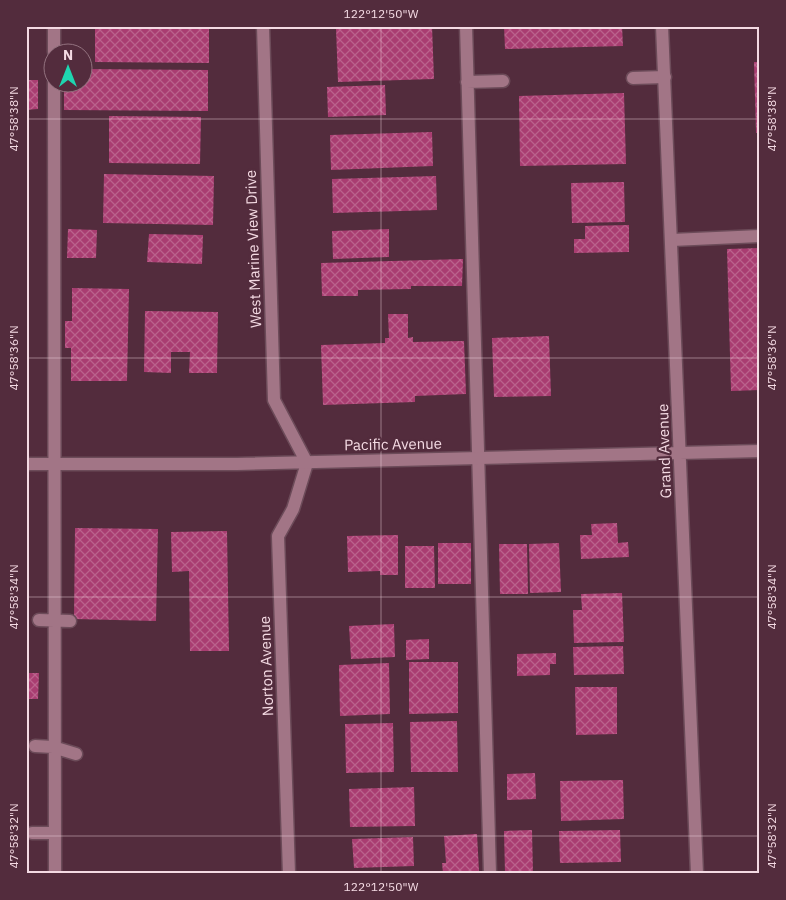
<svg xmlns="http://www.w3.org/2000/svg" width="786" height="900" font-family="'IBM Plex Sans',sans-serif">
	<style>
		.building { fill: url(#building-cross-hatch) }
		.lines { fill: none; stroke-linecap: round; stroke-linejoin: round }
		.service-casing { stroke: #6c4b59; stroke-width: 15 }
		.minor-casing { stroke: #6c4b59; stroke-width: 15 }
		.tertiary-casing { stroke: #6c4b59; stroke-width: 15 }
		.service { stroke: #a27586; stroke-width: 12 }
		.minor { stroke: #a27586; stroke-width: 12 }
		.tertiary { stroke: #a27586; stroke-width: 12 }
		.ticks { fill: none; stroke: #f4dae3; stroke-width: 1; stroke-opacity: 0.45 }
		.labels { text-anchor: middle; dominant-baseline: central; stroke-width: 4.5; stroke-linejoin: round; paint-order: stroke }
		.street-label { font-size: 15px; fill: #f4dae3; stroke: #532c3d }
		.neatline { fill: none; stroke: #f4dae3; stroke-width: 2 }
		.ticks-label { font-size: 12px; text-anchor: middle; fill: #f4dae3 }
	</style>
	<defs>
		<pattern id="building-cross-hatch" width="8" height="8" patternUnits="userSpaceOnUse" patternTransform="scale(1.25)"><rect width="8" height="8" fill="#a93d71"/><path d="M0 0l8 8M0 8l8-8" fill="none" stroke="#ba628c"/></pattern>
	</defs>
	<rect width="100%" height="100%" fill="#532c3d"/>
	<path class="building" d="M354,26H432L434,79L338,82L336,28Z
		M504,26H622L623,46L505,49Z
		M95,27L209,28V63L95,62Z
		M754,62H760V132L756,133Z
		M82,69L208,70V111L64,110V82H82Z
		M26,80H38V109L26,110Z
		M385,85L386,115L328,117L327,87Z
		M624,93L626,164L520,166L519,96Z
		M109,116L201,117L200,164L109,163Z
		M432,132L433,166L331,170L330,135Z
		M104,174L214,176L213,225L103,223Z
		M436,176L437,210L333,213L332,179Z
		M624,182L625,222L572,223L571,183Z
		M629,225V252L574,253V239H585V226Z
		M68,229L97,230L96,258H67Z
		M389,229V257L333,259L332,231Z
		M149,234L203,235L202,264L147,262Z
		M760,248V390L731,391L727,249Z
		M463,259L462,286H411V289L358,290V296H322L321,263Z
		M72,288L129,289L127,381H71V348H65V321H72Z
		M145,311L218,312L217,373H189L190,352H171V373L144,372Z
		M388,314H408V338L413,337V342L464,341L466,394L415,396V402L323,405L321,345L385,343V338H389Z
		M549,336L551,396L494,397L492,338Z
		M617,523L618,543L628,542L629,557L581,559L580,535H592L591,524Z
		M75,528L158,529L156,621L74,619Z
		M227,531L229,651H190L189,571L172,572L171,532Z
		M398,535V575H380V571L348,572L347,536Z
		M438,543H471V584H438Z
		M559,543L561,592L530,593L529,544Z
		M499,544H527L528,594H500Z
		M405,546H434L435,588H405Z
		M622,593L624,642L574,643L573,610H582L581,594Z
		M394,624L395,657L351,659L349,626Z
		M429,639V659L406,660V640Z
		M623,646L624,674L574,675L573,647Z
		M556,653V664H550V675L517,676V654Z
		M409,662H458V713L409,714Z
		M389,663L390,714L340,716L339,665Z
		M26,673H39L38,699H26Z
		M575,687H617V734L576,735Z
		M457,721L458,772H411L410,722Z
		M393,723L394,772L346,773L345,724Z
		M535,773L536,799L507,800V774Z
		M623,780L624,819L561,821L560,781Z
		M414,787L415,826L350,827L349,789Z
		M532,830L533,874H505L504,831Z
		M620,830L621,862L560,863L559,831Z
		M477,834L479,871L443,873L442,863H446L444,836Z
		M413,837L414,866L354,868L352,839Z"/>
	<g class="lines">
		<defs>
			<path id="service" d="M54,26V52
				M466,26L490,874
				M633,78L665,77
				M54,82L55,874
				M467,82L503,81
				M672,240L760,236
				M39,620L70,621
				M35,746L53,747L76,754
				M32,833H54"/>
			<path id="minor" d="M289,874L278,536L293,509L307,463"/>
			<path id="tertiary" d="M263,26L274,400L307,463
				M662,26L697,874
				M26,464H237L760,451"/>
		</defs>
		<use href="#service" class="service-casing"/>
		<use href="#minor" class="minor-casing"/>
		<use href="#tertiary" class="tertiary-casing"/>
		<use href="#service" class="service"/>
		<use href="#minor" class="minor"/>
		<use href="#tertiary" class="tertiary"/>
	</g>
	<path class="ticks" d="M381,26V874M26,119H760M26,358H760M26,597H760M26,836H760"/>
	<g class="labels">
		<g class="street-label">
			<text transform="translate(253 249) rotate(-92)">West Marine View Drive</text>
			<text transform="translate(393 444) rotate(-1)">Pacific Avenue</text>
			<text transform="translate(664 451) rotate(-92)">Grand Avenue</text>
			<text transform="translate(266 666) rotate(-92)">Norton Avenue</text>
		</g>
	</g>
	<rect width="786" height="900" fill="none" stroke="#532c3d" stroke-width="55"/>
	<g transform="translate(68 68)"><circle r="24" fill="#532c3d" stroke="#93727f"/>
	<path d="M0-4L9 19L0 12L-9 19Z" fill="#1fd5b0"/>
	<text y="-8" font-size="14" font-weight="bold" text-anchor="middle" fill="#f4dae3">N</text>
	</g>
	<rect x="28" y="28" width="730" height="844" class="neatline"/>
	<g class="ticks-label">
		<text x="381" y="18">122°12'50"W</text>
		<text transform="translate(14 119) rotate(-90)" y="4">47°58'38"N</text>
		<text transform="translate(772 119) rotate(-90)" y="4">47°58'38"N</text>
		<text transform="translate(14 358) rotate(-90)" y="4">47°58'36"N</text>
		<text transform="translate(772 358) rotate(-90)" y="4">47°58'36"N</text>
		<text transform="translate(14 597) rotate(-90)" y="4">47°58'34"N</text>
		<text transform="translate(772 597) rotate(-90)" y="4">47°58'34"N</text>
		<text transform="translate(14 836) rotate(-90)" y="4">47°58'32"N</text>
		<text transform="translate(772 836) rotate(-90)" y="4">47°58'32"N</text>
		<text x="381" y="891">122°12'50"W</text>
	</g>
</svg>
